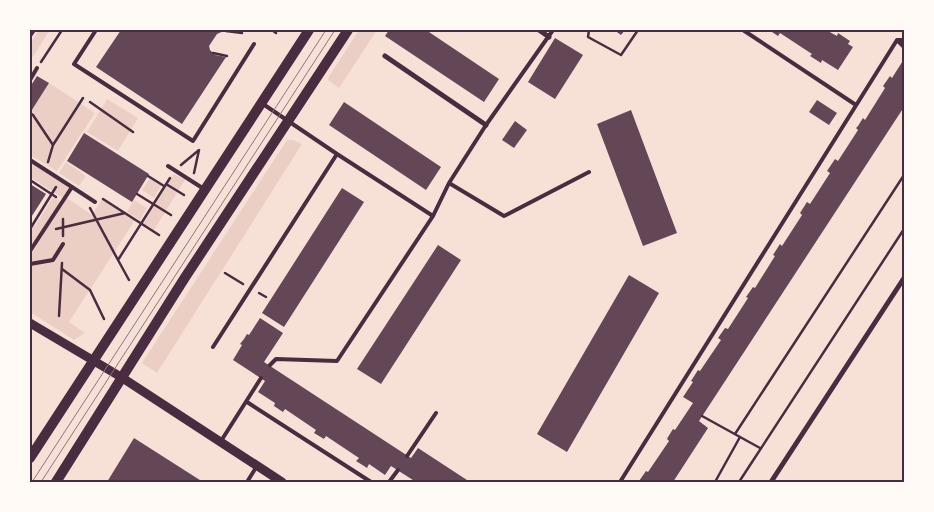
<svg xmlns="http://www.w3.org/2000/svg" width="934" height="512" font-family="Ubuntu,sans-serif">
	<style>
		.green { fill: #ebcfc5 }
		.building { fill: #644757 }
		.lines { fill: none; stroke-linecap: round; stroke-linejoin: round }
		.path { stroke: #4a2c40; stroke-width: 2.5 }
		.service { stroke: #4a2c40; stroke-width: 4 }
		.minor { stroke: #4a2c40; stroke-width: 5 }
		.tertiary { stroke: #4a2c40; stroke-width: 9 }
		.secondary { stroke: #4a2c40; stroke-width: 10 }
		.tram { stroke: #8f747c; stroke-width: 1 }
		.neatline { fill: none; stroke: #4a2c40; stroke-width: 2 }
	</style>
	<rect width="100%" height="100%" fill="#f7e1d7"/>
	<path class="green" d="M39,30H50L30,61V44Z
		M359,30H377L339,88L329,81L328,78Z
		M49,83L95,113L57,171L30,155V113Z
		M107,99L138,118L118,151L87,132Z
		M287,140H293L302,144L157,373L142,363Z
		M30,160L72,187L64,199L30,177Z
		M66,162L86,176L79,186L59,173Z
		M174,174L185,180L154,230L143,224Z
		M150,178L161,186L154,198L142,190Z
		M53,197L62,202L67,198L92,215L102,199L135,220L69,322L85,333L74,340L30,312V223L35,226Z
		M134,200L147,208L140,220L127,212Z"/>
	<path class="building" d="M121,30H226L217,34L209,46L210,50L215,55L226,57L182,124L96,67Z
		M389,30H426L499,79L484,102L385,36Z
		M614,30H625L621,35Z
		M769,30H826L837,36L838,33L850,41L848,44L853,47L838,70L822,60L821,63L810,56L812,54L780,33L778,36Z
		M555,38L583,55L555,99L528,82Z
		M904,59V107L699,421L708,428L673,482H641L639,481L646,471L648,472L669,441L667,439L668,437L673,429L675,430L693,403L683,397L693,382L691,381L698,370L700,371L721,340L718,338L725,328L728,329L748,298L746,297L753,287L755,288L775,256L773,255L780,244L782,246L802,215L800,213L807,202L810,204L830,173L827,171L835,159L838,161L858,130L856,128L858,126L863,118L865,120L885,88L883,86L890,76L892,78Z
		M37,76L49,83L30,113V87Z
		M817,100L837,113L829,125L809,112Z
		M344,102L441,167L426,190L329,125Z
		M631,110L677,233L643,246L597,124Z
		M515,121L527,130L514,148L502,140Z
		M84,133L149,174L132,202L67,161Z
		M30,184L46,194L30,219Z
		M342,188L364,202L284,327L262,313Z
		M438,245L461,260L381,384L357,369Z
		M629,275L659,293L567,452L537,434Z
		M260,318L283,333L264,362L411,458L418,448L470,482H416L391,466L385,475L369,464L367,468L364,466L356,461L359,458L326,436L324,439L314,433L316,430L285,409L283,412L274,406L275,403L258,392L265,381L233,360L242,345L240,344L244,339L247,334L249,335Z
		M134,438L203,482H107Z"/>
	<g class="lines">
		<path class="path" d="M272,30L276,33
			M589,30L588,37L621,55L638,30
			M226,31L242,33
			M30,37L35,30
			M213,53L227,56
			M41,62L62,30
			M90,102L133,132
			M30,113L33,115L53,145
			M48,162L53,145L83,98
			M181,165L199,150L194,173
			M148,176L164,186
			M30,180L56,197
			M166,184L184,195
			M137,194L171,215
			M103,199L159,235
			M90,208L118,260
			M63,219V236
			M30,229L56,187
			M56,229L125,213
			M62,269L90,290L104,319
			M225,273L243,284
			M129,280L118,260L170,178
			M259,293L266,297
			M59,316L62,263
			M702,416L760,448
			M735,434L904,175
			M715,482L740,437
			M739,482L904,229"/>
		<path class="service" d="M96,30L74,64L193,141L254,44
			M743,30L856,105
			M897,40L904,47
			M30,80L37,68
			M263,104L337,154L433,216L449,183L486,125L553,30
			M30,160L72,187L30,251
			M168,166L204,189
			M449,183L504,216L589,172
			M72,187L95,202
			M30,264L53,260L63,244
			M213,347L337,154
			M270,365L276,359L337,361L433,216
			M247,402L371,482
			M221,441L261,378
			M407,456L436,413
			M247,482L257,466
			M389,482L398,470
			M620,482L897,40H904"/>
		<path class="minor" d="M539,30L549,37
			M385,56L486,125
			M771,482L904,278"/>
		<path class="tertiary" d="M30,323L121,377L282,482"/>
		<path class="secondary" d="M30,458L309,30
			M56,482L184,279L348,30"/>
		<path class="tram" d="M32,482L326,30
			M41,482L335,30"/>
	</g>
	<rect width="934" height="512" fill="none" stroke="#fffaf5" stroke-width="62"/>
	<rect x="31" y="31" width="872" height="450" class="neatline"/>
</svg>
